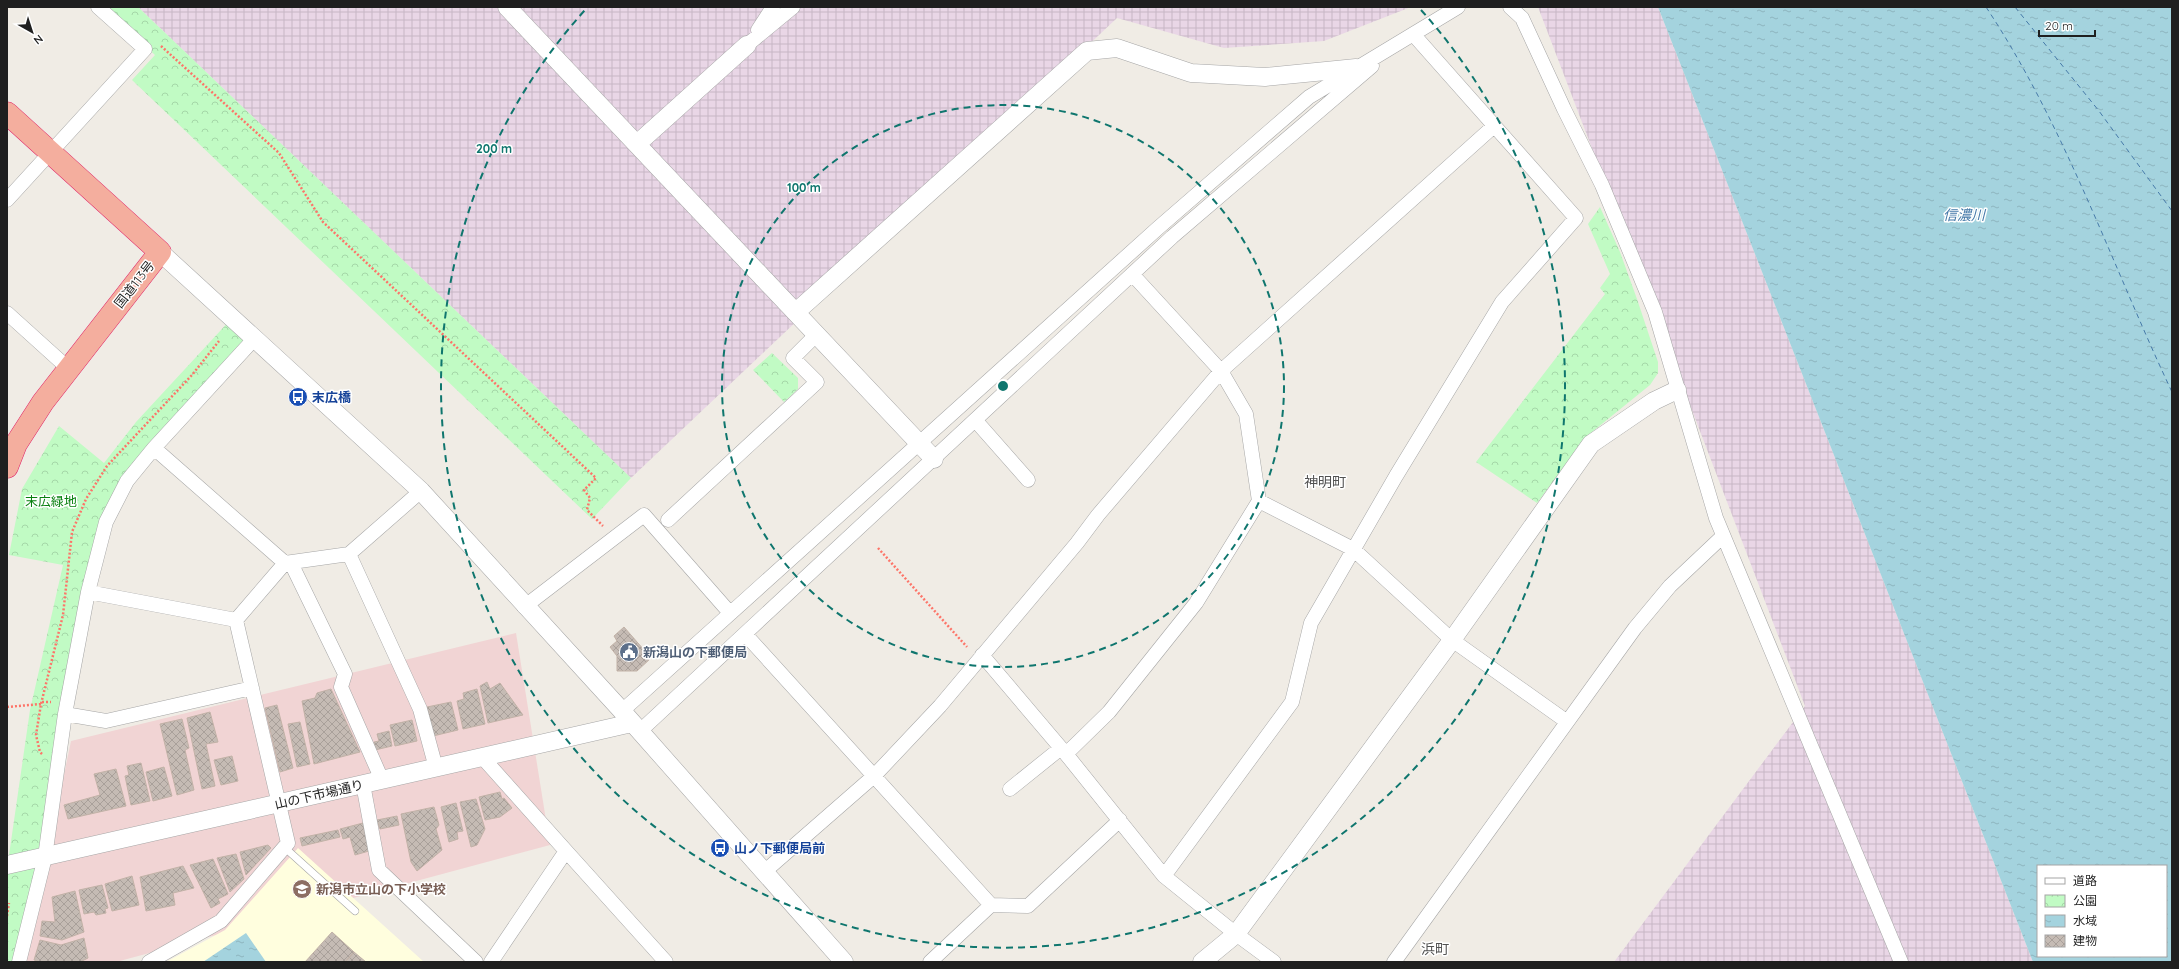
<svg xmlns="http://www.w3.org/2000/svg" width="2179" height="969" font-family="Quicksand,'Noto Sans JP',sans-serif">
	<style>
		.commercial { fill: #f1d4d4 }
		.industrial { fill: url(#industrial-grid) }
		.education { fill: #fffede }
		.park { fill: url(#park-crowns) }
		.water { fill: url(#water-ripples); fill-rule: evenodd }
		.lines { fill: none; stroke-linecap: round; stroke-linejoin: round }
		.ferry { stroke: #467aa9; stroke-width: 1; stroke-dasharray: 5 4; stroke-linecap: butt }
		.building { fill: url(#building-cross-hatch); stroke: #c2b2a7 }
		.service-casing { stroke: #a6a6a6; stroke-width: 8 }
		.minor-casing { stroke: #a6a6a6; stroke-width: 15 }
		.tertiary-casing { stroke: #a6a6a6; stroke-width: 19 }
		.trunk-casing { stroke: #df2166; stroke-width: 23 }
		.path { stroke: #fd7569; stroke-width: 2.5; stroke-dasharray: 2 2; stroke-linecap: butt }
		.service { stroke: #fff; stroke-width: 7 }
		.minor { stroke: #fff; stroke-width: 14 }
		.tertiary { stroke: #fff; stroke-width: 18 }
		.trunk { stroke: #f4ae9e; stroke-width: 22 }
		.ring { fill: none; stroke: #0f766e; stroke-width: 2; stroke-dasharray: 7 5 }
		.labels { text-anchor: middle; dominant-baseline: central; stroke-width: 3; stroke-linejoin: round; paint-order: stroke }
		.street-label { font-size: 13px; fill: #1f1f1f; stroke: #fff }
		.transit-label { font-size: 13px; font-weight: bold; fill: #164399; stroke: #fff; text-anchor: start }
		.park-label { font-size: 13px; fill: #098010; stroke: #fff }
		.service-label { font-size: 13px; font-weight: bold; fill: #4e5e75; stroke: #fff; text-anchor: start }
		.education-label { font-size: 13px; font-weight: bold; fill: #785e54; stroke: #fff; text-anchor: start }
		.water-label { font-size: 14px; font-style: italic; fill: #467aa9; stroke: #fff }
		.neighbourhood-label { font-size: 14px; fill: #525252; stroke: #fff }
		.centre { fill: #0f766e; stroke: #fff; stroke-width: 2 }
		.ring-label { font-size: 12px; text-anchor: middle; font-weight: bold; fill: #0f766e; stroke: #fff; stroke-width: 3; stroke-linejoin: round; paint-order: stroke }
	</style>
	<defs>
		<pattern id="industrial-grid" width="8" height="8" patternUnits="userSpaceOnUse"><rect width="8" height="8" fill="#e9d6e6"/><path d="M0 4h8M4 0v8" fill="none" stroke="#c7b7c5"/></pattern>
		<pattern id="park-crowns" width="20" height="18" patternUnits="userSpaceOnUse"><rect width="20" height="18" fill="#c1fbc4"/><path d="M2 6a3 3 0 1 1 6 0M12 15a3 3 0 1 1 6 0" fill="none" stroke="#a5d7a8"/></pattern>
		<pattern id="water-ripples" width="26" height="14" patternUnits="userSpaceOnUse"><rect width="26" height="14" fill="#a4d3de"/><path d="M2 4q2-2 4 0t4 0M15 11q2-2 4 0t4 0" fill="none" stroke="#8db5be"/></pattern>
		<pattern id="building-cross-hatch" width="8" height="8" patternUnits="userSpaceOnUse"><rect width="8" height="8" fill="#c5bbb4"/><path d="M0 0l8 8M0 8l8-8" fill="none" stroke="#a9a09a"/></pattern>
	</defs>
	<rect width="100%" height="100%" fill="#f0ece5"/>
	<path class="commercial" d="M516,633L550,845L116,962H25L71,741Z"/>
	<path class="industrial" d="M138,7H1411L1324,41L1224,48L1117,18L631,478Z
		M1538,7H1658L2033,962H1614L1805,706Z"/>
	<path class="education" d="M298,848L424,962H166L225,930Z"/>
	<path class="park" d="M102,7H138L631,478L592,519L132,80L155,55Z
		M1600,207L1620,252L1637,299L1658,362V373L1650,385L1587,436L1537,503L1476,462L1605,294L1600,288L1610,274L1588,224Z
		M233,317L255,338L154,448L106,522L19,962H7V869L30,710L63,565L9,555L22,489L59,426L104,463L136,422Z
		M772,353L798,378V389L784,402L753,370Z"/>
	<path class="water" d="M1658,7H2172V962H2033ZM2038,866H2166V956H2038Z
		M246,933L266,962H203Z"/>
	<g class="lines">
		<path class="ferry" d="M1986,7C2065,126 2111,263 2172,392
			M2015,7L2099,111L2172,211"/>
	</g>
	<path class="building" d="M624,627L651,658L637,671H617V656L610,647L617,641L614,636Z
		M487,682L490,689L500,683L523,715L488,723L480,686Z
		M331,689L360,752L314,764L302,701L315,698L317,693Z
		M477,689L485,724L463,729L457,701L464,699L463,693Z
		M451,702L458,730L433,736L427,707Z
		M277,705L293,768L280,772L265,708Z
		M210,712L218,742L206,744L215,786L202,789L187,718Z
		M182,719L189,748L185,750L194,790L177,795L160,724Z
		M412,720L417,741L395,746L390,725Z
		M300,722L310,764L297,767L288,724Z
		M389,731L392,746L375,750L374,742L379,741L377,734Z
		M232,756L238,781L221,785L214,760Z
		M141,763L150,801L131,805L125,776L129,775L127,766Z
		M164,767L172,796L153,801L146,772Z
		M116,769L126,806L68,819L64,805L100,795L94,774Z
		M500,792L502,799L504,798L512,808L500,817L485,820L479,797Z
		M476,799L485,829L477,845L471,847L460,802Z
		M456,803L463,831L457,832L458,839L449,842L441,807Z
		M434,807L439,825L436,829L442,850L417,871L411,862L401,814Z
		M397,816L399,825L380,829L377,820Z
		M363,823L369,851L355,855L350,837L343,839L340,829Z
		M338,830L340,837L302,846L300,838Z
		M268,845L271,848L246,875L240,852Z
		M236,854L244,879L230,892L217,858Z
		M213,859L228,894L218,899L220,903L211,908L190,865Z
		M183,866L194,888L173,893L175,905L146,911L140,877Z
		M132,876L139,905L112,911L105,884Z
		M102,885L108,908L105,909L106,913L96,915L94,912L84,914L79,890Z
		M75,891L84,932L62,940L40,936L42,921L55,922L52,897Z
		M332,932L354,952L345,962H305Z
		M84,938L88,958L80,962H41L34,960L40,940L61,945Z
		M354,952L366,962H345Z"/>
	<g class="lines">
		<defs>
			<path id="service" d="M284,847L355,911"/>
			<path id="minor" d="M1510,7L1522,18L1564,109L1602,185L1655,312L1716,518L1901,962
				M758,30L773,7
				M747,45L793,7
				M7,200L145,49L98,7
				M7,313L69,369
				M976,421L1028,480
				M154,448L285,563
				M1259,501L1353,549L1452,640L1566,721
				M668,520L817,382L793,358L817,334
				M349,554L420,709L436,768
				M291,563L345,674L341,687L382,780
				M88,592L236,620
				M524,607L644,515L730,613
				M745,634L991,905
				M982,655L1066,754L1164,876L1236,934L1274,962
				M622,711L1158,228L1309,97L1458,7
				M65,714L106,721L252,688
				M639,732L1172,237L1372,66
				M1066,754L1109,712L1196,603L1259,501L1246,414L1221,371L1132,274
				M483,758L566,851L491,962
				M363,784L379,870L476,962
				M1010,789L1061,748
				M566,851L666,962
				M764,872L874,776L940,706L1077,543L1098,515L1221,371L1494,126
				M1164,876L1292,702L1311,623L1396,476L1502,302L1576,218L1413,34
				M19,962L45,857L65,714L88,592L106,522L127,481L154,448L255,338
				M149,962L221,921L288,843L236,620L285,563L349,554L421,491
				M930,962L991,905L1028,906L1120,820
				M1394,962L1635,628L1670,586L1723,536"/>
			<path id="tertiary" d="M507,7L934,459
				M637,144L747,45
				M160,252L421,491L622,711L844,962
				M796,312L1087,51L1117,48L1191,73L1265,77L1356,68
				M7,865L632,723
				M1202,962L1236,934L1452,640L1591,444L1654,401L1677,390"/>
			<path id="trunk" d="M7,113L160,252L43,402L16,444L7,467"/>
		</defs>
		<use href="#service" class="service-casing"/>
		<use href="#minor" class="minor-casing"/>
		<use href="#tertiary" class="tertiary-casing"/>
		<use href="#trunk" class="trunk-casing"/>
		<path class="path" d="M161,46L279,153L323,222L596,478L584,490L590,498L587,510L603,526
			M878,548L967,647
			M42,702H51
			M7,707L41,704
			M42,754L40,752L36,735L41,704L63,615L72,532L86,499L107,466L192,375L219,341
			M7,916L9,903"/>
		<use href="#service" class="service"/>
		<use href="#minor" class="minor"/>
		<use href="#tertiary" class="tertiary"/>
		<use href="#trunk" class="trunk"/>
	</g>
	<g class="ring">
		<circle cx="1003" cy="386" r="281"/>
		<path d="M1421 10A562 562 0 1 1 585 10"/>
	</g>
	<defs>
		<symbol id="bus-disc" viewBox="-11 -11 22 22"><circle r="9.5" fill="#1a4fb4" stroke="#fff"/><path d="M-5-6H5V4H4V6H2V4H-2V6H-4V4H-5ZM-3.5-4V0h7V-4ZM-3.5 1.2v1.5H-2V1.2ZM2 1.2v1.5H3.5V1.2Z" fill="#fff"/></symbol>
		<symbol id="civic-disc" viewBox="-11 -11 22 22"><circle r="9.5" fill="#5c6f8a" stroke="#fff"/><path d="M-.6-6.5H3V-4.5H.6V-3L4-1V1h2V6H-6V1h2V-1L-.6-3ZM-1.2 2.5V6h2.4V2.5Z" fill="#fff"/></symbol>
		<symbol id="school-disc" viewBox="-11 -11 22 22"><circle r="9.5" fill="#8d6e63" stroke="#fff"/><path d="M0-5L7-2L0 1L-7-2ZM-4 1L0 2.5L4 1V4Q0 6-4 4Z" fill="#fff"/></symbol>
	</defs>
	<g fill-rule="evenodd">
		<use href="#bus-disc" x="287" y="386" width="22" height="22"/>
		<use href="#civic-disc" x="618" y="641" width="22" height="22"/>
		<use href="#bus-disc" x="709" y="837" width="22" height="22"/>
		<use href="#school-disc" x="291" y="878" width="22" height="22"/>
	</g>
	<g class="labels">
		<g class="street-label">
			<text transform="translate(134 284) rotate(-52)">国道113号</text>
			<text transform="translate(319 794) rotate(-13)">山の下市場通り</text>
		</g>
		<g class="transit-label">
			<text x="312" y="397">末広橋</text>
			<text x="734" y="848">山ノ下郵便局前</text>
		</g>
		<g class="park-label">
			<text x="51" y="501">末広緑地</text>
		</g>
		<g class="service-label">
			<text x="643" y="652">新潟山の下郵便局</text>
		</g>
		<g class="education-label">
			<text x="316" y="889">新潟市立山の下小学校</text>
		</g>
		<g class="water-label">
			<text x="1964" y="215">信濃川</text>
		</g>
		<g class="neighbourhood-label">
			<text x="1325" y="482">神明町</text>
			<text x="1435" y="949">浜町</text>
		</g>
	</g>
	<circle cx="1003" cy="386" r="6" class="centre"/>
	<g class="ring-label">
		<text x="494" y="153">200 m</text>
		<text x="804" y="192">100 m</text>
	</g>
	<rect width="2179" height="969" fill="none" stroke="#1f1f1f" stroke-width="16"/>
	<rect x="2037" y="865" width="130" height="92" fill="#ffffff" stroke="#a5a5a5"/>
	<rect x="2045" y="878" width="20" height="6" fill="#ffffff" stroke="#a5a5a5"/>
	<text x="2073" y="885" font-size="12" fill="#1f1f1f">道路</text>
	<rect x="2045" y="895" width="20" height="12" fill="url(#park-crowns)" stroke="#a5a5a5"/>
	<text x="2073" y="905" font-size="12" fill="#1f1f1f">公園</text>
	<rect x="2045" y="915" width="20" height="12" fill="url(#water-ripples)" stroke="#a5a5a5"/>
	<text x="2073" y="925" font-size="12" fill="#1f1f1f">水域</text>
	<rect x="2045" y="935" width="20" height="12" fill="url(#building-cross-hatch)" stroke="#a5a5a5"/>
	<text x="2073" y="945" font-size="12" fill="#1f1f1f">建物</text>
	<g transform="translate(32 32) rotate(141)" stroke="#ffffff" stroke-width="3" paint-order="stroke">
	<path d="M0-3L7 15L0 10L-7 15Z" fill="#1f1f1f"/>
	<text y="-6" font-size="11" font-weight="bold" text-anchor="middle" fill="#1f1f1f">N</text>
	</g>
	<path d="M2039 30v6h56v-6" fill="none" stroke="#1f1f1f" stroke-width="2"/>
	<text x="2045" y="30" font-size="12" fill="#1f1f1f" stroke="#ffffff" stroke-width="3" paint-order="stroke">20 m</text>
</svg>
